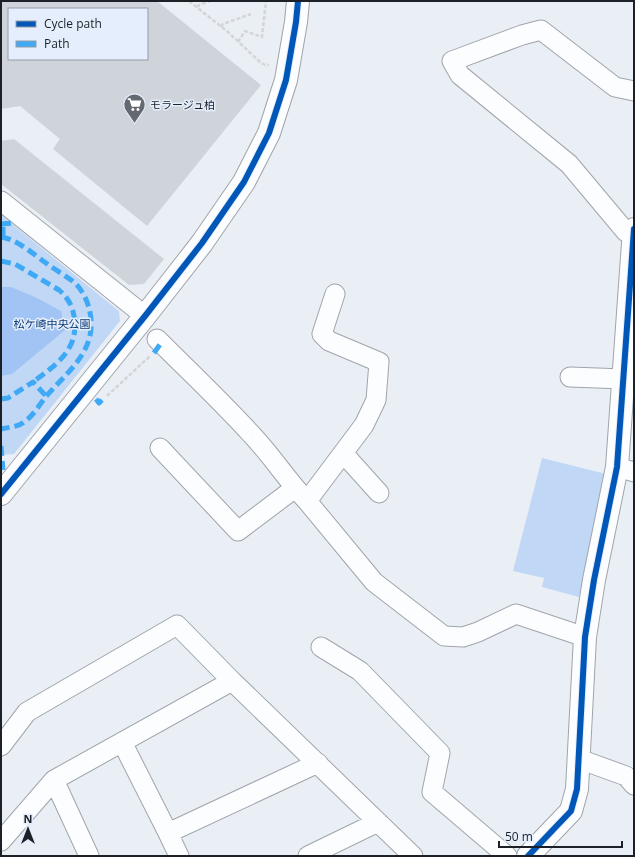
<svg xmlns="http://www.w3.org/2000/svg" width="635" height="857" font-family="'Open Sans','Noto Sans JP',sans-serif">
	<style>
		.green { fill: #c0d7f5 }
		.water { fill: #a1c4f5 }
		.building { fill: #ced4da; fill-rule: evenodd }
		.lines { fill: none; stroke-linecap: round; stroke-linejoin: round }
		.minor-casing { stroke: #a0a4ab; stroke-width: 21 }
		.tertiary-casing { stroke: #a0a4ab; stroke-width: 24 }
		.path { stroke: #d3d5d7; stroke-width: 2.5; stroke-dasharray: 4 2; stroke-linecap: butt }
		.minor { stroke: #fcfdfe; stroke-width: 19 }
		.tertiary { stroke: #fcfdfe; stroke-width: 22 }
		.quiet { stroke: #3fa9f5; stroke-width: 5; stroke-dasharray: 10 5; stroke-linecap: butt }
		.cycleway-casing { stroke: #e4eefc; stroke-width: 8 }
		.cycleway { stroke: #0057b8; stroke-width: 6 }
		.labels { text-anchor: middle; dominant-baseline: central; stroke-width: 3; stroke-linejoin: round; paint-order: stroke }
		.poi-label { font-size: 11px; fill: #1c2027; stroke: #e4eefc; text-anchor: start }
		.park-label { font-size: 11px; fill: #0e3c76; stroke: #e4eefc }
	</style>
	<rect width="100%" height="100%" fill="#eaeff6"/>
	<path class="green" d="M1,215L119,311L120,321L14,454L1,455Z
		M542,458L610,475L579,597L542,587L544,578L513,571Z"/>
	<path class="water" d="M1,287H11L37,298L61,311L65,330L12,374L1,376Z"/>
	<path class="building" d="M1,1H157L261,85L147,226L53,149L60,139L20,106L1,109ZM9,9H147V59H9Z
		M14,139L164,259L144,284L129,285L1,184V141Z"/>
	<g class="lines">
		<defs>
			<path id="minor" d="M1,201L145,316
				M634,233L626,232L569,164L460,75L452,61L522,35L541,30L615,87L634,91
				M157,339C189,371 222,402 252,435C272,456 287,480 307,501L374,582L444,636L463,637L478,632L516,614L585,637
				M570,377L624,379L634,377
				M160,448L238,531L295,488
				M343,453L379,493
				M617,467L634,472
				M307,501L364,425L376,400L379,362L329,341L322,334L335,294
				M321,647L360,671L440,753L432,792L507,856
				M122,742L168,833L179,856
				M1,746L27,712L177,625L232,681L413,856
				M579,759L626,776L634,785
				M54,780L89,856
				M168,833L318,763
				M1,841L54,780L232,681
				M308,856L378,822"/>
			<path id="tertiary" d="M1,494L145,316L202,243L244,182L269,133L286,80L296,22L298,1
				M528,856L571,811L577,789L585,637L594,580L617,467L634,229"/>
		</defs>
		<use href="#minor" class="minor-casing"/>
		<use href="#tertiary" class="tertiary-casing"/>
		<path class="path" d="M189,1L228,32L260,62L265,65H269
			M197,7L199,5L210,1
			M221,27L223,24L251,14
			M238,42L245,31L262,37L266,1
			M107,396L150,356"/>
		<use href="#minor" class="minor"/>
		<use href="#tertiary" class="tertiary"/>
		<path class="quiet" d="M1,224L14,223
			M1,237C17,239 33,254 46,263C55,270 67,276 76,284C82,290 87,300 89,308C99,346 73,367 50,392C41,401 35,415 24,422C18,427 9,427 1,429
			M3,237V224
			M1,261L15,264L59,290C68,298 72,305 74,316C80,349 56,365 33,382
			M154,353L161,343
			M1,399L8,398L33,382L46,396
			M96,399L99,403L102,400
			M1,446L3,470"/>
		<defs>
			<path id="cycleway" d="M1,494L145,316L202,243L244,182L269,133L286,80L296,22L298,1
				M528,856L571,811L577,789L585,637L594,580L617,467L634,229"/>
		</defs>
		<use href="#cycleway" class="cycleway-casing"/>
		<use href="#cycleway" class="cycleway"/>
	</g>
	<defs>
		<symbol id="supermarket-pin" viewBox="-11 -11 22 30"><path d="M0 17L-7.5 6A9.5 9.5 0 1 1 7.5 6Z" fill="#64686f" stroke="#e4eefc"/><path d="M-6-5.5h2.5l.6 2H6L4.5 2H-2.5L-4.4-4H-6ZM-1.5 3.2a1.3 1.3 0 1 0 .1 0ZM3 3.2a1.3 1.3 0 1 0 .1 0Z" fill="#fff"/></symbol>
	</defs>
	<g fill-rule="evenodd">
		<use href="#supermarket-pin" x="122" y="92" width="25" height="34"/>
	</g>
	<g class="labels">
		<g class="poi-label">
			<text x="150" y="104">モラージュ柏</text>
		</g>
		<g class="park-label">
			<text x="52" y="323">松ケ崎中央公園</text>
		</g>
	</g>
	<rect width="635" height="857" fill="none" stroke="#1c2027" stroke-width="4"/>
	<rect x="8" y="8" width="140" height="52" fill="#e4eefc" stroke="#949ca7"/>
	<rect x="16" y="21" width="20" height="6" fill="#0057b8" stroke="#949ca7"/>
	<text x="44" y="28" font-size="12" fill="#1c2027">Cycle path</text>
	<rect x="16" y="41" width="20" height="6" fill="#3fa9f5" stroke="#949ca7"/>
	<text x="44" y="48" font-size="12" fill="#1c2027">Path</text>
	<g transform="translate(28 829)" stroke="#e4eefc" stroke-width="3" paint-order="stroke">
	<path d="M0-3L7 15L0 10L-7 15Z" fill="#1c2027"/>
	<text y="-6" font-size="11" font-weight="bold" text-anchor="middle" fill="#1c2027">N</text>
	</g>
	<path d="M499 841v6h123v-6" fill="none" stroke="#1c2027" stroke-width="2"/>
	<text x="505" y="841" font-size="12" fill="#1c2027" stroke="#e4eefc" stroke-width="3" paint-order="stroke">50 m</text>
</svg>
